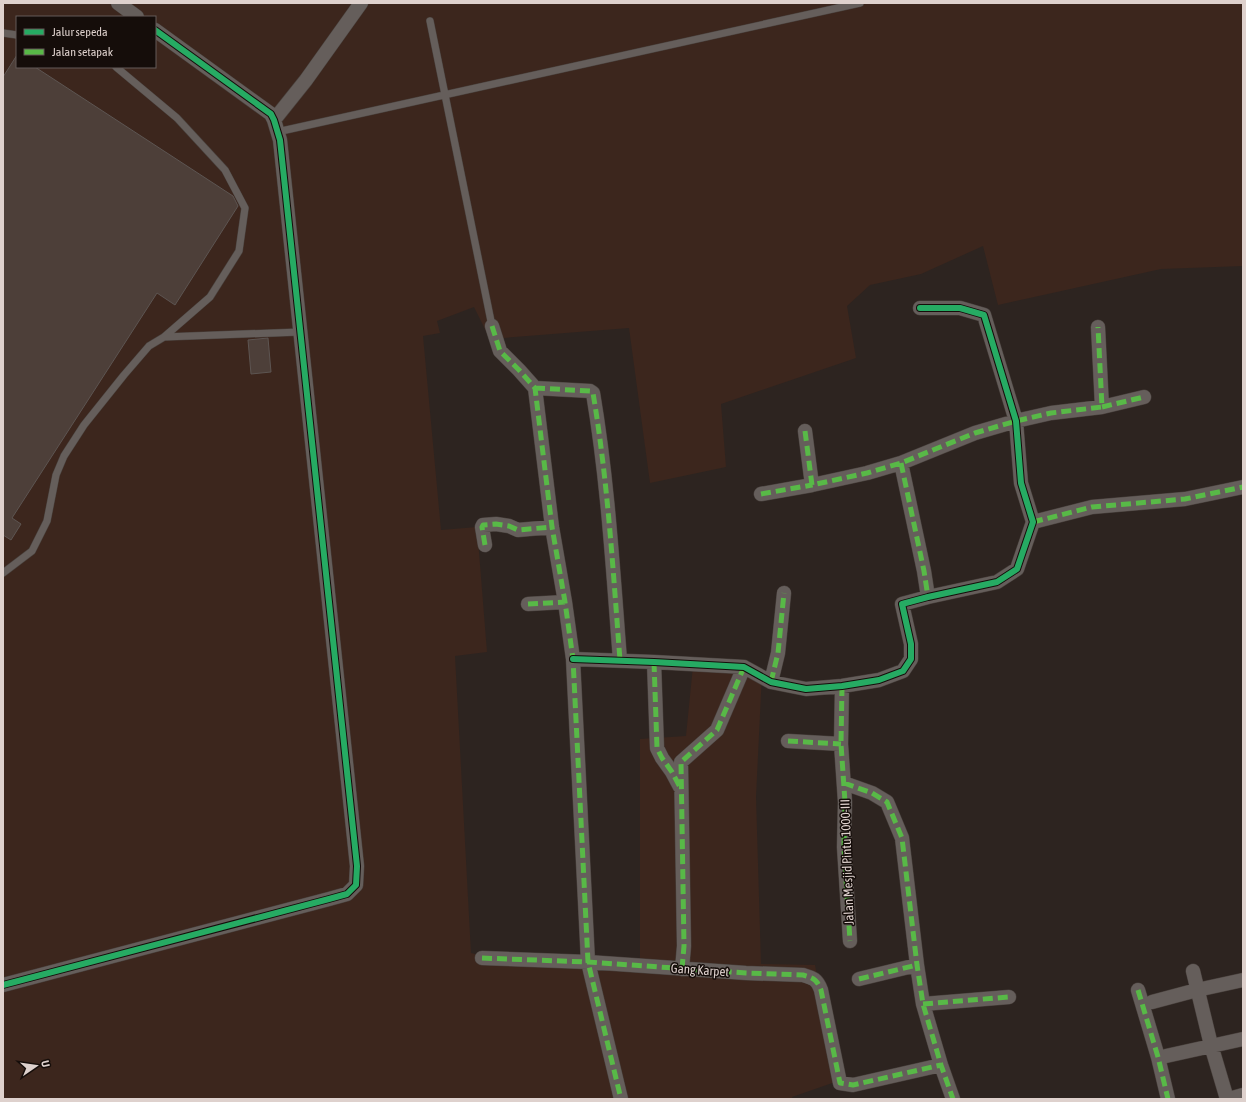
<svg xmlns="http://www.w3.org/2000/svg" width="1246" height="1102" font-family="'Asap Condensed',sans-serif">
	<style>
		.built { fill: #3c261d; fill-rule: evenodd }
		.building { fill: #4d3f39; stroke: #5d5552 }
		.lines { fill: none; stroke-linecap: round; stroke-linejoin: round }
		.service-casing { stroke: #49413d; stroke-width: 8 }
		.minor-casing { stroke: #49413d; stroke-width: 15 }
		.service { stroke: #655e5b; stroke-width: 7 }
		.minor { stroke: #655e5b; stroke-width: 14 }
		.quiet { stroke: #58b947; stroke-width: 5; stroke-dasharray: 10 5; stroke-linecap: butt }
		.cycleway-casing { stroke: #150d0a; stroke-width: 8 }
		.cycleway { stroke: #26ab63; stroke-width: 6 }
		.labels { text-anchor: middle; dominant-baseline: central; stroke-width: 3; stroke-linejoin: round; paint-order: stroke }
		.street-label { font-size: 13px; fill: #ded1cd; stroke: #150d0a }
	</style>
	<rect width="100%" height="100%" fill="#2d2420"/>
	<path class="built" d="M3,3H1243V266L1161,269L998,305L983,246L921,274L870,285L847,306L856,358L721,404L726,467L650,483L629,328L490,339L474,307L437,321L440,333L423,336L441,530L477,527L487,652L455,656L471,953L486,957L640,965V739L686,736L693,666L762,673L756,797L761,964L815,965L838,1081L792,1097L793,1099H3ZM17,17H155V67H17Z"/>
	<path class="building" d="M17,55V67H35L233,196L238,206L175,305L157,293L12,518L21,524L11,540L3,535V77Z
		M268,338L271,372L251,374L248,340Z"/>
	<g class="lines">
		<defs>
			<path id="service" d="M430,21L492,326
				M3,33L17,35
				M116,67L177,118L225,170L245,208L239,251L210,297L164,337L300,332
				M277,132L860,3
				M3,573L32,551L47,521L56,475L64,456L84,425L124,375L149,346L164,337"/>
			<path id="minor" d="M118,3L137,17
				M274,120L306,80L361,3
				M492,326L500,351L519,370L535,388L552,527L565,602L573,659L588,962L621,1099
				M535,388L590,391L593,393C608,482 613,571 620,660
				M1102,407L1144,397
				M805,431L812,485L867,473L901,463L975,433L1016,421L1051,413L1102,407L1098,327
				M901,463L924,571L928,597
				M761,494L812,485
				M1033,522L1092,507L1185,499L1243,487
				M485,545L482,527L483,525L496,524L509,526L518,530L552,527
				M528,604L565,602
				M573,659L654,662L744,667L771,682L806,689L842,686L879,680L903,671L911,659V644L902,604L928,597L997,582L1017,569L1033,522L1021,483L1016,421L984,315L960,308H920
				M654,662L657,748L662,758L672,772L680,787
				M771,682L778,653L784,593
				M842,686L841,744L845,802L844,847L850,941
				M788,741L841,744
				M844,783L872,793L887,802L902,838L917,965L923,1004L941,1065L953,1099
				M482,958L588,962L746,973L803,975C813,978 817,979 821,990L840,1083L853,1085L941,1065
				M682,969L684,946L681,762L717,730L744,667
				M1193,971L1211,1045L1227,1099
				M859,979L917,965
				M3,985L329,899L347,894L356,885L357,866L280,140L274,120L271,114L155,30
				M1138,990L1158,1057L1168,1099
				M1152,1002L1197,990L1243,980
				M923,1004L1009,997
				M1166,1056L1243,1039
				M1229,1099L1243,1095"/>
		</defs>
		<use href="#service" class="service-casing"/>
		<use href="#minor" class="minor-casing"/>
		<use href="#service" class="service"/>
		<use href="#minor" class="minor"/>
		<path class="quiet" d="M492,326L500,351L519,370L535,388L552,527L565,602L573,659L588,962L621,1099
			M535,388L590,391L593,393C608,482 613,571 620,660
			M1102,407L1144,397
			M805,431L812,485L867,473L901,463L975,433L1016,421L1051,413L1102,407L1098,327
			M901,463L924,571L928,597
			M761,494L812,485
			M1033,522L1092,507L1185,499L1243,487
			M485,545L482,527L483,525L496,524L509,526L518,530L552,527
			M528,604L565,602
			M654,662L657,748L662,758L672,772L680,787
			M771,682L778,653L784,593
			M842,686L841,744L845,802L844,847L850,941
			M788,741L841,744
			M844,783L872,793L887,802L902,838L917,965L923,1004L941,1065L953,1099
			M482,958L588,962L746,973L803,975C813,978 817,979 821,990L840,1083L853,1085L941,1065
			M682,969L684,946L681,762L717,730L744,667
			M859,979L917,965
			M1138,990L1158,1057L1168,1099
			M923,1004L1009,997"/>
		<defs>
			<path id="cycleway" d="M573,659L654,662L744,667L771,682L806,689L842,686L879,680L903,671L911,659V644L902,604L928,597L997,582L1017,569L1033,522L1021,483L1016,421L984,315L960,308H920
				M3,985L329,899L347,894L356,885L357,866L280,140L274,120L271,114L155,30"/>
		</defs>
		<use href="#cycleway" class="cycleway-casing"/>
		<use href="#cycleway" class="cycleway"/>
	</g>
	<g class="labels">
		<g class="street-label">
			<text transform="translate(847 862) rotate(-92)">Jalan Mesjid Pintu 1000-III</text>
			<text transform="translate(700 970) rotate(4)">Gang Karpet</text>
		</g>
	</g>
	<rect width="1246" height="1102" fill="none" stroke="#ded1cd" stroke-width="8"/>
	<rect x="16" y="16" width="140" height="52" fill="#150d0a" stroke="#655b58"/>
	<rect x="24" y="29" width="20" height="6" fill="#26ab63" stroke="#655b58"/>
	<text x="52" y="36" font-size="12" fill="#ded1cd">Jalur sepeda</text>
	<rect x="24" y="49" width="20" height="6" fill="#58b947" stroke="#655b58"/>
	<text x="52" y="56" font-size="12" fill="#ded1cd">Jalan setapak</text>
	<g transform="translate(36 1066) rotate(77)" stroke="#150d0a" stroke-width="3" paint-order="stroke">
	<path d="M0-3L7 15L0 10L-7 15Z" fill="#ded1cd"/>
	<text y="-6" font-size="11" font-weight="bold" text-anchor="middle" fill="#ded1cd">U</text>
	</g>
</svg>
